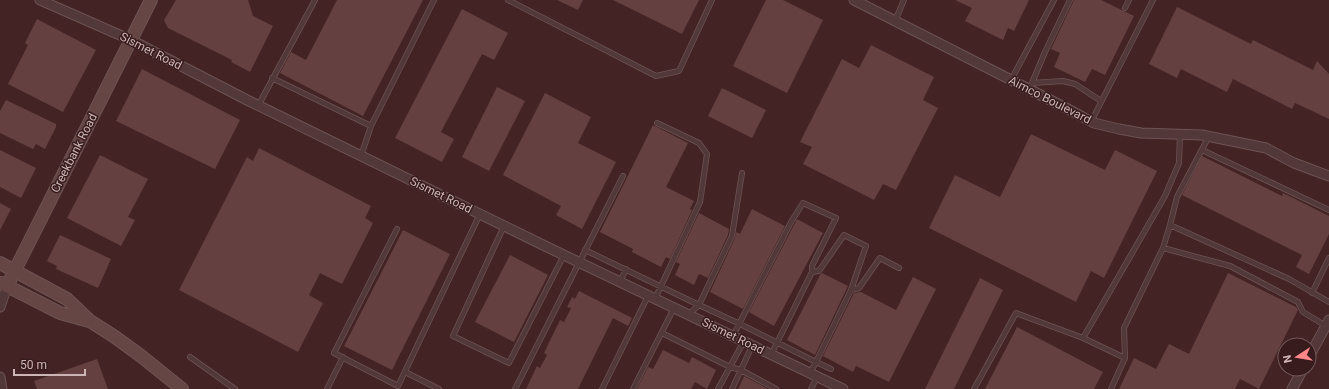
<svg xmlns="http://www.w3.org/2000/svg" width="1329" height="389" font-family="Roboto,sans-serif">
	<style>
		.building { fill: #644040 }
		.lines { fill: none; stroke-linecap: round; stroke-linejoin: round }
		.lane-casing { stroke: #6d5353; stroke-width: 6 }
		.street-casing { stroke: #6d5353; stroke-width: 11 }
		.secondary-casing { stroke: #6d5353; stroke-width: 14 }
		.lane { stroke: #533839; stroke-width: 4.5 }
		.street { stroke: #533839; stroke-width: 9 }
		.secondary { stroke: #664645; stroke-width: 12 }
		.labels { text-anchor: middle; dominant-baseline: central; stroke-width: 3; stroke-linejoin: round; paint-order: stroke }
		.street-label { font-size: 12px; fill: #cdb5b5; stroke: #381c1d }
	</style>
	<rect width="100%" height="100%" fill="#432324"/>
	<path class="building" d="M176,0H248L253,16L273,26L250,72L231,62L232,60L168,28L164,20Z
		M337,0H423L363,116L280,73L291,52L306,60Z
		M557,0H583L578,10Z
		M613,0H699L682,34Z
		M766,0H783L823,20L787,93L733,66Z
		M955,0H1029L1014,31L1008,28L1003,40L965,21L972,8Z
		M1074,0H1101L1134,16L1105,75L1092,69L1085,82L1054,67L1060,53L1051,49Z
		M1177,7L1251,44L1253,40L1313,70L1317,61L1329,74V119L1295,103L1292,109L1233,79L1227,92L1181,69L1177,78L1149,64Z
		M462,9L508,33L494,60L482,54L441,132L454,139L442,162L395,138Z
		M37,19L96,50L63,112L8,84L28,45L25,43Z
		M871,45L934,77L923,100L938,108L896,190L883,184L874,200L803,164L812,147L800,142L842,59L859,68Z
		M142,69L240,120L215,169L116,121Z
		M497,87L525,101L489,171L462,157Z
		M722,88L766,110L752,138L708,116Z
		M545,93L591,117L578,143L616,162L582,229L556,215L561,206L503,175Z
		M6,100L56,124V127L45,149L36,144L33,149L0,133V111Z
		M653,125L688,143L666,187L694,201L690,209L692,210L670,259L666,257L661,267L632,252L633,249L600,232Z
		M1031,134L1105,170L1115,150L1157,171L1104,278L1091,271L1076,302L929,228L955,175L1000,197Z
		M259,148L371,206L365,218L373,223L342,284L320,273L309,295L323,303L298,352L179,290L247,157L253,161Z
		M0,150L36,168L21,198L0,187Z
		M100,155L148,179L128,217L135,220L121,246L67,218Z
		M1202,156L1282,196L1283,193L1329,216V234L1309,274L1296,267L1302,255L1182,195Z
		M0,203L11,209L0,230Z
		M752,209L785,226L743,309L710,292L735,238L736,232L740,234Z
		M699,213L729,229L728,235L708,278L699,274L694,285L675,275L680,264L676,262Z
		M797,219L823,233L774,326L749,312Z
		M403,230L450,254L392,370L344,346Z
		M60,235L111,259L98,288L56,269L57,266L47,261Z
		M510,255L548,275L514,342L475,322Z
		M822,273L848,286L815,355L787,340L820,275Z
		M1228,273L1296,307L1298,310L1259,389L1240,379L1235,389H1119L1134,358L1156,369L1169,344L1189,354Z
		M913,277L936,289L889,382L856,366L853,372L823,356L854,293L861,292L896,310Z
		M980,278L1003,290L954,389H925Z
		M579,291L632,318L628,326L613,318L578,389H526L537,366L540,368L547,355L544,353L560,320L564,322L571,308L567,307L572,297L575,299Z
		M1017,327L1103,372L1094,389H985Z
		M663,350L689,363L692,357L716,370L707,389L695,382L691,389H637L648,367L653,369Z
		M97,359L108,389H37L34,381Z
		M744,376L768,389H738Z"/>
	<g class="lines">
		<defs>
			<path id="lane" d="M508,0L656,76L679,71L712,0
				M1125,8L1129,0
				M895,21L904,0
				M272,78L371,126
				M1011,80L1054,0
				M1032,83L1045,52L1070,0
				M1031,85L1032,83L1063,81L1075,84L1101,101
				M258,106L315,0
				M1091,122L1153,0
				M1202,150L1329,210
				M361,156L371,126L434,0
				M1170,225L1177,197L1209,136
				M504,226L453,336L509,363L564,255
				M397,229L334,353L398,386L480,214
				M1163,248L1170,225L1289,279L1329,302
				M585,250L699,305L732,236L742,173
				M620,282L626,269
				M851,290L859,288L880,258L899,268
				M1312,293L1329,258
				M655,299L700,202L707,154L699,143L657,123
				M688,315L699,305L740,324L816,362L851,290L866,246L844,235L819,271L812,272
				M662,333L730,367L741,370L776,389
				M733,336L791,222L803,203L836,218L812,266V272L771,355
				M1083,338L1125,358L1111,389
				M190,357L235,389
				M1125,358L1124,328L1163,248L1230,266L1298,302L1303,312L1326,326
				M405,372L439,389
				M810,373L816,362L831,369
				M327,389L343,357
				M515,389L623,176
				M602,389L648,296
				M633,389L674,308
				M718,389L744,341
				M732,389L752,346
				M811,389L817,377
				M974,389L1016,313L1083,338L1165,196L1179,163L1180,134"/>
			<path id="street" d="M40,0L131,40L249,101L543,245L843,389
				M854,0L1066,108L1094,123L1119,129L1141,133L1202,135L1266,148L1294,163L1329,176
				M0,307L7,286
				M1309,357L1329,320
				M0,377L2,389
				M1292,389L1303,369"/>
			<path id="secondary" d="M0,263L67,299L90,321L115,337L141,356L182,389
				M1,283L60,313L89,321
				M7,286L151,0"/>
		</defs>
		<use href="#lane" class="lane-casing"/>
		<use href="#street" class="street-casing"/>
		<use href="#secondary" class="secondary-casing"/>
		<use href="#lane" class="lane"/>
		<use href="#street" class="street"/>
		<use href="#secondary" class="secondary"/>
	</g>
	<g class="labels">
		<g class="street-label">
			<text transform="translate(151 51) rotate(27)">Sismet Road</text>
			<text transform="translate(1050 100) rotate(27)">Aimco Boulevard</text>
			<text transform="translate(74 153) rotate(-63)">Creekbank Road</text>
			<text transform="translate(441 195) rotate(26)">Sismet Road</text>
			<text transform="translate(733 336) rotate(26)">Sismet Road</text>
		</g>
	</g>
	<g transform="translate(1297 357) rotate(258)"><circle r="19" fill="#381c1d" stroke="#74595a"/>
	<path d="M0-3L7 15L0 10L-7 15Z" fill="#ff8788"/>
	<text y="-6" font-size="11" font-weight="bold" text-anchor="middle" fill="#cdb5b5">N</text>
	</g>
	<path d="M14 369v6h71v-6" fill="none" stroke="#cdb5b5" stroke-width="2"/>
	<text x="20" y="369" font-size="12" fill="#cdb5b5" stroke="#381c1d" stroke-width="3" paint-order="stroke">50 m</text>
</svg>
